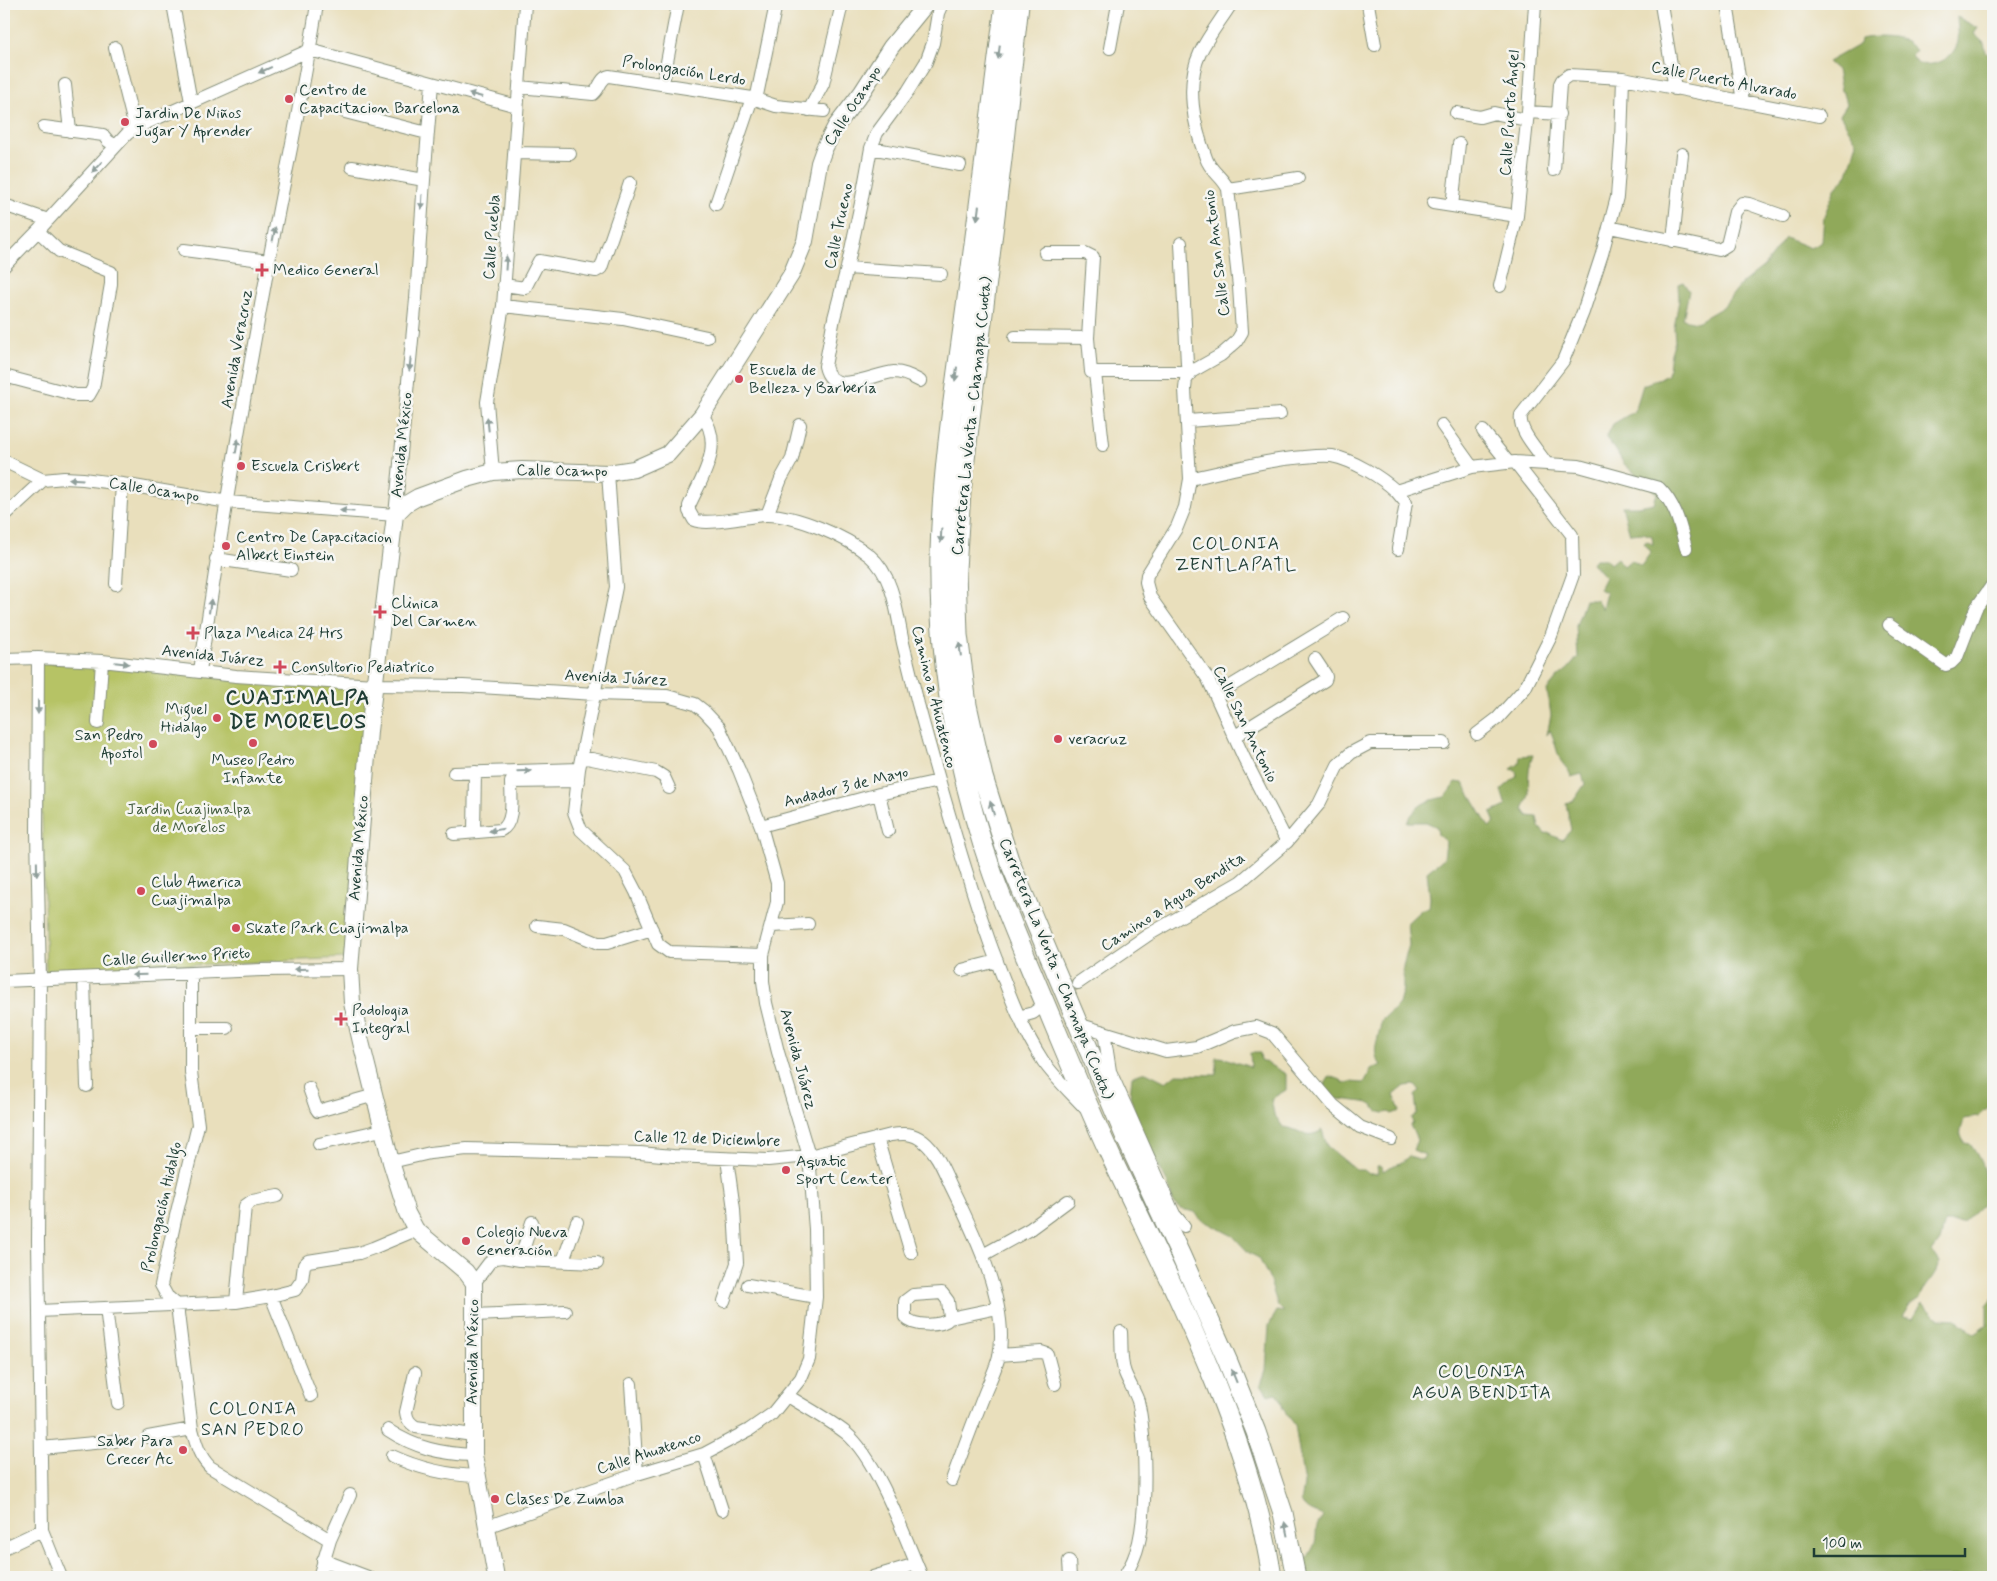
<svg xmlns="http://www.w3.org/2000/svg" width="1997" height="1581" font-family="Mynerve,sans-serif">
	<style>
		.green { fill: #b6c365; stroke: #6a804c }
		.forest { fill: #90a95a; stroke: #587347 }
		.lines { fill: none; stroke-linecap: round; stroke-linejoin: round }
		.minor-tunnel { stroke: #c1bfa1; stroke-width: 12; stroke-dasharray: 12 6; stroke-linecap: butt }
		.minor-casing { stroke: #848e78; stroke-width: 14 }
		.major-casing { stroke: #848e78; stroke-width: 18 }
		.highway-casing { stroke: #848e78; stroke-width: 21 }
		.minor { stroke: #fff; stroke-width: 12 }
		.major { stroke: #fff; stroke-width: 16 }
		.highway { stroke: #fff; stroke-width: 19 }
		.oneway { fill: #8f9e9a }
		.poi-dot { fill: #d1495b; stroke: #f6f6f2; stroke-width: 2 }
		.labels { text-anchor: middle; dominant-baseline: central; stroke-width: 5; stroke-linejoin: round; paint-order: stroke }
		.street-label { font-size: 16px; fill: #1f3d34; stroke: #f6f6f2 }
		.poi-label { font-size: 16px; fill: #1f3d34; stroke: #f6f6f2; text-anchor: start }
		.park-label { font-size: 16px; fill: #455e40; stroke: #f6f6f2 }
		.neighbourhood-label { font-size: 18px; letter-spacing: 1px; fill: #1f3d34; stroke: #f6f6f2 }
		.district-label { font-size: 21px; font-weight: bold; letter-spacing: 1px; fill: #1f3d34; stroke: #f6f6f2 }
	</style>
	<rect width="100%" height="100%" fill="#f6f6f2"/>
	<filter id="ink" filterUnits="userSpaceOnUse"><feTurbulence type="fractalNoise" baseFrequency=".02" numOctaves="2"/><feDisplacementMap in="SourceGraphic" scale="10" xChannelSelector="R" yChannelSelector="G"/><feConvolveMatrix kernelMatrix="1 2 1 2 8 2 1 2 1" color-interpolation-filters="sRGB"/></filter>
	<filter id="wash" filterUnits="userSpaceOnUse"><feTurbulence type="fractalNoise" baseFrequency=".0096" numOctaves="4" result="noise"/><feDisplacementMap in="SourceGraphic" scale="20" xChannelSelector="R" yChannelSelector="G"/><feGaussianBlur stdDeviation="1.12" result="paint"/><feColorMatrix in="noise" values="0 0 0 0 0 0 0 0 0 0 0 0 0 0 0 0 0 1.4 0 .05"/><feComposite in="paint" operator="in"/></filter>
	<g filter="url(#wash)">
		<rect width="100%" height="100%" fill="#e9dfbc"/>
		<path class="green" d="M38,662L374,685L345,958L46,972Z"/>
		<path class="forest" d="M1957,17L1978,28L1974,34L1984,43L1986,52L1993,58V1104L1978,1117L1964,1119C1962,1130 1957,1132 1965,1143L1970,1144C1987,1168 1985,1175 1984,1202L1963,1222H1945L1940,1241L1932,1252L1939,1262C1937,1276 1924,1284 1920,1298L1910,1304L1902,1317L1914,1319L1918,1309L1923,1303L1938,1318L1956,1319L1974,1333L1987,1324V1305L1993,1298V1577H1308C1299,1564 1311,1555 1315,1543C1318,1528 1313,1530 1323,1516L1307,1509L1301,1503L1304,1484L1295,1425L1283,1409L1280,1397L1277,1393L1268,1395L1261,1384L1266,1370L1269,1325L1277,1311L1284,1312L1278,1306L1269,1278L1259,1258L1249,1253L1233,1236L1200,1219L1195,1212L1181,1209L1173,1202L1168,1184L1142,1134L1130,1096L1132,1076L1146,1072L1166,1082L1176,1074L1217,1075L1216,1057C1228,1057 1228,1060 1238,1063C1243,1065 1246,1064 1251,1067L1250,1053H1260L1261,1060L1286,1074V1090L1271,1099L1274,1114L1283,1127C1299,1128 1306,1141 1322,1130L1327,1146L1356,1170H1364L1369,1174L1378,1173L1377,1166H1382L1383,1171C1393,1164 1402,1165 1409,1156L1422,1160L1425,1155L1413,1150L1417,1140L1410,1125L1413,1123L1411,1118L1417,1114L1415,1096L1420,1090L1414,1085L1405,1086L1394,1095L1400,1111L1392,1114L1389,1112C1379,1116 1376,1107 1368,1103C1365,1102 1342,1099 1336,1099L1331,1102L1322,1089L1330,1076L1341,1080L1344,1084L1350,1082L1364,1083L1371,1070L1381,1065C1369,1051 1380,1039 1381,1021L1399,1004L1403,989V966L1409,945L1407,923L1422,909L1429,908L1430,898L1427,872L1444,858L1446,842L1438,835L1437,827L1426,822H1407C1418,804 1424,801 1445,797L1456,782L1463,783L1489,827L1495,823L1491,813L1506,806L1501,790L1517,776L1516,771L1511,769L1519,764L1520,756L1533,755C1528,770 1528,777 1529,793C1529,797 1525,804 1523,809L1528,816L1537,817L1539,827L1545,834L1548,833L1562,840L1571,830L1566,803L1574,800L1585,784L1582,774L1571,777C1569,768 1563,766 1560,759C1556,750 1555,740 1550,730L1547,735L1551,715L1547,690L1558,677L1568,669L1578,657L1576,626L1585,600H1596L1602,609L1606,593L1599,589L1605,577L1592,563L1595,559H1606L1610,564L1617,558L1624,566L1631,560L1641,566L1651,552L1644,543L1647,541L1653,545L1652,536L1643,533L1630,534L1622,506H1638L1654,503L1657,493L1624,464L1615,449L1606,438L1613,424L1635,411L1643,385L1668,375L1671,353L1675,341L1674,328L1679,300L1678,284L1683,282L1689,291L1683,319L1697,322L1723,307L1741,284L1764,266L1785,238L1811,248L1822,242L1824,216L1835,189L1848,174L1857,142L1840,115L1847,104L1844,93L1841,91L1837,70L1828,62L1860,44L1861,39C1871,36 1897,36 1906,42C1910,44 1912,47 1916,50L1912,56L1918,64C1935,66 1950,61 1957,45C1960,38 1957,25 1957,17Z"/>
	</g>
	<g filter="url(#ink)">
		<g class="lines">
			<path class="minor-tunnel" d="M1041,1007L1078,983"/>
			<defs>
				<path id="minor" d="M173,4L191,102
					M1231,4C1221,20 1208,36 1200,53C1185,84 1194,127 1206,158C1210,171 1223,177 1228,189L1239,287L1242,332L1236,342L1221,355L1191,372L1186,380L1185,389L1190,479L1185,507L1177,527L1147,575L1146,582L1150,597L1208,679L1244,758L1287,842
					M1368,4L1375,45
					M1661,4L1675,89
					M1727,4L1743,101
					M115,48L135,128
					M1110,48L1118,4
					M310,50L517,106
					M663,83L678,4
					M65,85L70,131
					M519,87L593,94C600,89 600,78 609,76L752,98L776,106L824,111
					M756,100L776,4
					M809,110L823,84L842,4
					M345,112L427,133
					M1528,112L1559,114
					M1456,113L1480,117L1494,113L1526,120
					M44,127L103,135L108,141L116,146
					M871,148L960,165
					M514,153L570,154
					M352,167L424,180
					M1554,170L1560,84L1562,80L1569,75L1623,78L1819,116
					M1228,189L1298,178
					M1433,203L1517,216L1528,112L1535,4
					M716,204L752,98
					M4,205L48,220
					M1452,206L1459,144
					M1609,227L1719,250L1727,245L1735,212L1742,203L1749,204L1783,216
					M1673,241L1682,154
					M184,250L269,261
					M1045,253H1085L1093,257L1088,338L1091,372H1191L1187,364L1181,243
					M4,266L38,231L127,134L135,128L310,50
					M847,268L941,274
					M504,285L525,288L539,261L596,271L601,268L630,183
					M1500,286L1517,216
					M503,306L623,319L707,337
					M1015,337L1088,338
					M1095,373L1103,445
					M4,376L76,395H89L93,388L111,284V272L59,251L38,231
					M920,381C912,377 904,372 894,372C874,373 832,399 825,366L834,318L847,268L861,203L871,148L877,133L908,91L926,62L933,43L938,13L942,4
					M702,415C725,445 702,477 689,506V511L694,520C708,526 748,516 765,515C795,514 847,537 870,556C894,576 897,615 903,643C908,663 913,684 918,704C940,785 963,867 991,946C1006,985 1020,1026 1043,1061C1055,1078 1071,1093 1085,1108
					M1188,421L1280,414
					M1442,425L1472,467
					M1483,431L1508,462
					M4,461L43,480L64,478L83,479L122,484L228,502L395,515L416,299L424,180L432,84
					M1546,463C1538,450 1518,431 1521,415L1563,361L1583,312L1602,254L1617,197L1621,142L1623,78
					M493,472L487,402L503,306L525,4
					M608,473L616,587L579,769L574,812L581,830L625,871L636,892L658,944L669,952L763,955
					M1190,479C1228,470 1266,460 1304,457C1313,456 1323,455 1332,456C1353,460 1381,477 1396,491L1472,467L1515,462L1579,466L1659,488C1676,505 1680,525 1686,548
					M1396,491L1406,503L1398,549
					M767,515L781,479L792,459L800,425
					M4,516L43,480
					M216,559L291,570
					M116,584L122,484
					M1889,625L1946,665L1951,663L1957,657L1976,608L1993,584
					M38,658L37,832L40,979L38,1241L42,1530L61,1577
					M4,659L38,658L102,661L236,676L374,685L463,686L595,694L667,696L695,704L704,711L719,727L739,770L761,826L777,883V902L763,955V981L766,1003L778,1052L809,1156L815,1229L816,1297L809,1359L801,1378L772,1414L749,1430L704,1454L637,1474L486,1527
					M200,671C220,534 244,397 269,261C285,175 304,90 317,4
					M1216,695L1343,618
					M98,723L102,661
					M1477,734L1498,718L1525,688L1551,636L1573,575L1572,535L1515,462
					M1235,736L1325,680L1326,677L1325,674L1315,659
					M582,757L656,772L664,777L669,788
					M454,773L579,769
					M879,794L888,831
					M761,826L879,794L939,781
					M474,832L475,772
					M454,834L501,830C515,823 511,796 511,782L578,781
					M537,926L564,929L598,943H607L652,929
					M772,926L808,924
					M962,970L997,961
					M191,974V1072L198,1125L175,1220L161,1285L167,1296L177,1305L192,1429C196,1444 199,1456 210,1467L330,1540
					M84,978L87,1086
					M4,981L262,970L350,969
					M1078,983L1148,935L1240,882L1287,842L1319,804L1338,765L1351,753L1370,743H1444
					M1019,1017L1033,1013L1041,1007
					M1084,1026L1166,1051L1197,1047L1235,1031L1256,1027L1272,1033L1333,1105L1360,1127L1391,1139
					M192,1028H227
					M1104,1032L1110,1071L1174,1214L1184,1226
					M309,1088L316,1108L318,1111L375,1095
					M877,1138L911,1253
					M319,1144L382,1130
					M391,1162L430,1153L467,1149L640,1153L673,1156L768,1160L809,1156L891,1135C904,1133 913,1133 923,1141C937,1152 944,1171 951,1186C973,1231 1010,1305 999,1356C996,1369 989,1382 984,1395C973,1423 962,1452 952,1480
					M983,1255L1030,1229L1068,1201
					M520,1260L532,1222
					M563,1261L577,1222
					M474,1283L489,1263L495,1258L503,1257L520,1260L597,1263
					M748,1285L816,1297
					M271,1296L311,1396
					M724,1301L737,1263L734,1209L727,1159
					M236,1302L245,1206L252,1201L278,1196
					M106,1308L118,1403
					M39,1311L236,1302L271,1296L295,1290L302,1280L304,1265L308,1261L359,1253L373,1248L416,1230
					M474,1315L565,1311
					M950,1318L948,1301L942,1293L913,1295L905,1301V1317C914,1327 941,1327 950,1318L998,1308
					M1121,1332C1122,1345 1120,1361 1125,1373C1129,1383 1135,1392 1138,1401C1146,1435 1147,1508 1139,1542C1136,1555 1131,1566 1124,1577
					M999,1355L1041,1352L1047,1354L1055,1384
					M415,1373L406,1412C407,1420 410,1423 416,1427L473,1435
					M631,1384L637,1474
					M788,1396C807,1408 828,1419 846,1433C878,1460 905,1538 922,1577
					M388,1430C415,1448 442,1454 474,1455
					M148,1437L192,1429
					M41,1448L115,1441
					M704,1454L722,1510
					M392,1456C420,1469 446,1475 477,1476
					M4,1548L42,1530
					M323,1560L368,1577
					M1069,1561L1070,1577
					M319,1577L330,1540L350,1495
					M873,1577L916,1564"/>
				<path id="major" d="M496,1577L474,1455V1283L466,1272L416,1230L407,1213L391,1162L361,1042L352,1003L350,969L369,731L395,515L406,504L418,497L467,479L493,472L522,470L608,473L634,469L668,454L702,415L791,275L805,241L819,163L824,149L836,126L862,92L891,47L926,4"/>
				<path id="highway" d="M1005,4C992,104 979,205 966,306C955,387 942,469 940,552C938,662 956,771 993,875C1011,924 1032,972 1052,1020C1072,1068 1092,1116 1114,1163C1176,1293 1250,1435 1272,1577
					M1019,4L1002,159L961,492L956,569L958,635L967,705L983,777L1009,860L1126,1138L1181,1256L1228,1362L1256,1432L1283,1513L1296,1577"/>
			</defs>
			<use href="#minor" class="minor-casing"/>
			<use href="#major" class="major-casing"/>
			<use href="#highway" class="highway-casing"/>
			<use href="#minor" class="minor"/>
			<use href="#major" class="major"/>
			<use href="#highway" class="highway"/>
		</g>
		<defs><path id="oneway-solid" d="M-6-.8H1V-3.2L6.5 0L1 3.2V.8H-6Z" transform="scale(1.25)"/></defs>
		<g class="oneway">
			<use href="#oneway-solid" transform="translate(999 52) rotate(97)"/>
			<use href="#oneway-solid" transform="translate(265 70) rotate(156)"/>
			<use href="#oneway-solid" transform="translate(475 95) rotate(-165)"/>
			<use href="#oneway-solid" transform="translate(97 167) rotate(133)"/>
			<use href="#oneway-solid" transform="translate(422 202) rotate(93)"/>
			<use href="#oneway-solid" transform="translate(978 213) rotate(97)"/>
			<use href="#oneway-solid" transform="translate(274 234) rotate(-79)"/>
			<use href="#oneway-solid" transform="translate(506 263) rotate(-86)"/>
			<use href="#oneway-solid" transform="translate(410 364) rotate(96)"/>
			<use href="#oneway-solid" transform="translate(956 374) rotate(98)"/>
			<use href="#oneway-solid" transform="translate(488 424) rotate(-96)"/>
			<use href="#oneway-solid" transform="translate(237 446) rotate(-80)"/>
			<use href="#oneway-solid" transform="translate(76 479) rotate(-176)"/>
			<use href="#oneway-solid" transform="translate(347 511) rotate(-176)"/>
			<use href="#oneway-solid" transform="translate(941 536) rotate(93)"/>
			<use href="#oneway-solid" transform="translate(210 606) rotate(-82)"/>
			<use href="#oneway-solid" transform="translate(960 649) rotate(-97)"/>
			<use href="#oneway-solid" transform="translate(122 663) rotate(6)"/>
			<use href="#oneway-solid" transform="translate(38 707) rotate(90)"/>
			<use href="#oneway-solid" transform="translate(524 771) rotate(-2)"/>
			<use href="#oneway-solid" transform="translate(992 808) rotate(-106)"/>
			<use href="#oneway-solid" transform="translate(496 830) rotate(171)"/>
			<use href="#oneway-solid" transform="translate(37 869) rotate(89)"/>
			<use href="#oneway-solid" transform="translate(301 969) rotate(179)"/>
			<use href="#oneway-solid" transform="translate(139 975) rotate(178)"/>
			<use href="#oneway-solid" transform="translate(1234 1376) rotate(-112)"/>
			<use href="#oneway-solid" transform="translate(1286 1529) rotate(-102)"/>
		</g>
	</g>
	<g class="poi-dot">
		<circle cx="289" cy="99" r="5"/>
		<circle cx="125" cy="122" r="5"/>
		<path d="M259.5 262.5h5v5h5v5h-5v5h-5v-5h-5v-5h5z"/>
		<circle cx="739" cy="379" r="5"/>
		<circle cx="241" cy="466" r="5"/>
		<circle cx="226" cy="546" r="5"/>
		<path d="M377.5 604.5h5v5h5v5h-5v5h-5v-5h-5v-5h5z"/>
		<path d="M190.5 625.5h5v5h5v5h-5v5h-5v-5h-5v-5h5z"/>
		<path d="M277.5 659.5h5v5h5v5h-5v5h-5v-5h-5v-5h5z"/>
		<circle cx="217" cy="718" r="5"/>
		<circle cx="1058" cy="739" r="5"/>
		<circle cx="253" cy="743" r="5"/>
		<circle cx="153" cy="744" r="5"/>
		<circle cx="141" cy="891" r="5"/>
		<circle cx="236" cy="928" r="5"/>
		<path d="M338.5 1011.5h5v5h5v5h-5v5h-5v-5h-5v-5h5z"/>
		<circle cx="786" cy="1170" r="5"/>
		<circle cx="466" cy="1241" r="5"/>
		<circle cx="183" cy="1450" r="5"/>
		<circle cx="495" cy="1499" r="5"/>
	</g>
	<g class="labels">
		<g class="street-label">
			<text transform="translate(684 71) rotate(9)">Prolongación Lerdo</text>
			<text transform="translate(1724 81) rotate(11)">Calle Puerto Alvarado</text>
			<text transform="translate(853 106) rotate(-57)">Calle Ocampo</text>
			<text transform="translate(1510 113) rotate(-86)">Calle Puerto Ángel</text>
			<text transform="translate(839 226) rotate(-78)">Calle Trueno</text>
			<text transform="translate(492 237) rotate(-86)">Calle Puebla</text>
			<text transform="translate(1217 253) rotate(-97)">Calle San Antonio</text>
			<text transform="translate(237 349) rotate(-80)">Avenida Veracruz</text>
			<text transform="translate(972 416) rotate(-84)">Carretera La Venta - Chamapa (Cuota)</text>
			<text transform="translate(402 445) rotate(-84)">Avenida México</text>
			<text transform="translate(562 471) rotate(1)">Calle Ocampo</text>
			<text transform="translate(154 490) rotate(9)">Calle Ocampo</text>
			<text transform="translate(213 656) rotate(6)">Avenida Juárez</text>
			<text transform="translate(616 678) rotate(3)">Avenida Juárez</text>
			<text transform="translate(934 697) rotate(76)">Camino a Ahuatenco</text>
			<text transform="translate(1245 724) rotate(64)">Calle San Antonio</text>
			<text transform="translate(846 787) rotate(-14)">Andador 3 de Mayo</text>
			<text transform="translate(359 848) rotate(-85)">Avenida México</text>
			<text transform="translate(1173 902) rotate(-33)">Camino a Agua Bendita</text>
			<text transform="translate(176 957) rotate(-3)">Calle Guillermo Prieto</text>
			<text transform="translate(1056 969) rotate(68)">Carretera La Venta - Chamapa (Cuota)</text>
			<text transform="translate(798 1059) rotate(75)">Avenida Juárez</text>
			<text transform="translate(707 1139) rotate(2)">Calle 12 de Diciembre</text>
			<text transform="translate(162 1207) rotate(-77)">Prolongación Hidalgo</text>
			<text transform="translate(473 1352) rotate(-89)">Avenida México</text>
			<text transform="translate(649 1453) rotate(-18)">Calle Ahuatenco</text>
		</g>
		<g class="poi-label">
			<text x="299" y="90">Centro de<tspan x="299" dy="18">Capacitacion Barcelona</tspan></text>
			<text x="135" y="113">Jardin De Niños<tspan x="135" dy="18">Jugar Y Aprender</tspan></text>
			<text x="273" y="270">Medico General</text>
			<text x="749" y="370">Escuela de<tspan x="749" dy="18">Belleza y Barbería</tspan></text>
			<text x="251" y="466">Escuela Crisbert</text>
			<text x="236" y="537">Centro De Capacitacion<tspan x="236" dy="18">Albert Einstein</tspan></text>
			<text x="391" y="603">Clinica<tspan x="391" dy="18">Del Carmen</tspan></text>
			<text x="204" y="633">Plaza Medica 24 Hrs</text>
			<text x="291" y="667">Consultorio Pediatrico</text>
			<text x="207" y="709" text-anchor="end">Miguel<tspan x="207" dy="18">Hidalgo</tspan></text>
			<text x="143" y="735" text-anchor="end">San Pedro<tspan x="143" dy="18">Apostol</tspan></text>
			<text x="1068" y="739">veracruz</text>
			<text x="253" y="760" text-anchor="middle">Museo Pedro<tspan x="253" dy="18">Infante</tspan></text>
			<text x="151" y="882">Club America<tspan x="151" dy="18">Cuajimalpa</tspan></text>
			<text x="246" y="928">Skate Park Cuajimalpa</text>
			<text x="352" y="1010">Podologia<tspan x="352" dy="18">Integral</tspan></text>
			<text x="796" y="1161">Aquatic<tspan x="796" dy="18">Sport Center</tspan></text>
			<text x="476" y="1232">Colegio Nueva<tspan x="476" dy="18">Generación</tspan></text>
			<text x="173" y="1441" text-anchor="end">Saber Para<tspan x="173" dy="18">Crecer Ac</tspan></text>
			<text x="505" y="1499">Clases De Zumba</text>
		</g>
		<g class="park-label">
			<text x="189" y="809">Jardin Cuajimalpa<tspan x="189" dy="18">de Morelos</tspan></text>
		</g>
		<g class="neighbourhood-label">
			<text x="1236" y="544">COLONIA<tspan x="1236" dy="21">ZENTLAPATL</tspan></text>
			<text x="1482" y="1372">COLONIA<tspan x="1482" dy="21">AGUA BENDITA</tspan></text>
			<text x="253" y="1409">COLONIA<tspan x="253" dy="21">SAN PEDRO</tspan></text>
		</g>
		<g class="district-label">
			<text x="298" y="698">CUAJIMALPA<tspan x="298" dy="24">DE MORELOS</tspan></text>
		</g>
	</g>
	<rect width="1997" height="1581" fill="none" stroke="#f6f6f2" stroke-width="20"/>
	<path d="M1814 1548v8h151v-8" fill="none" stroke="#1f3d34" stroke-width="2.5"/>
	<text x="1822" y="1548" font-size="15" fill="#1f3d34" stroke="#f6f6f2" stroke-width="4" paint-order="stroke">100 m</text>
</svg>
